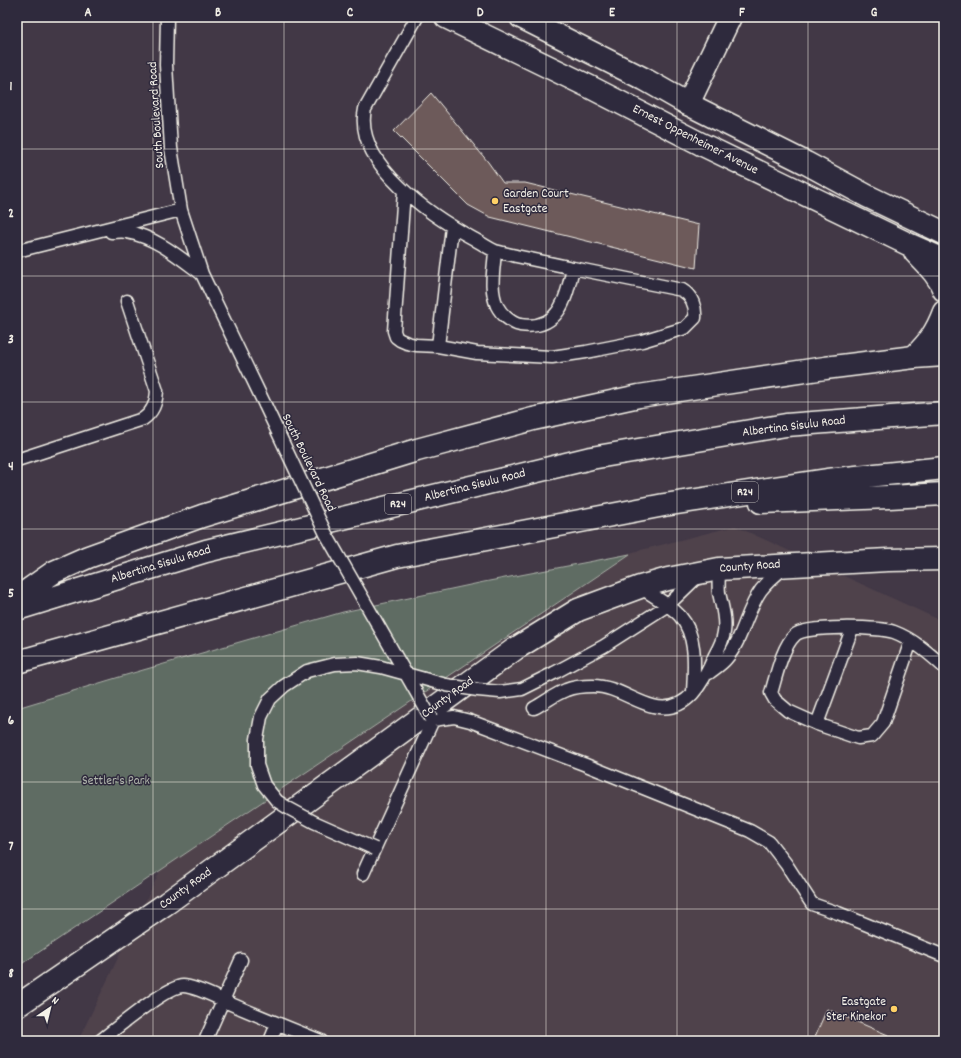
<svg xmlns="http://www.w3.org/2000/svg" width="961" height="1058" font-family="Dekko,sans-serif">
	<style>
		.built { fill: #4f424c }
		.green { fill: #5e6c63; stroke: #a9aea6 }
		.building { fill: #6d5a5a; stroke: #f4f1e8 }
		.lines { fill: none; stroke-linecap: round; stroke-linejoin: round }
		.service-casing { stroke: #f4f1e8; stroke-width: 15 }
		.minor-casing { stroke: #f4f1e8; stroke-width: 25 }
		.tertiary-casing { stroke: #f4f1e8; stroke-width: 25 }
		.motorway-casing { stroke: #f4f1e8; stroke-width: 25 }
		.service { stroke: #2f2a3d; stroke-width: 12 }
		.minor { stroke: #2f2a3d; stroke-width: 22 }
		.tertiary { stroke: #2f2a3d; stroke-width: 22 }
		.motorway { stroke: #2f2a3d; stroke-width: 22 }
		.service-bridge-casing { stroke: #f4f1e8; stroke-width: 15; stroke-linecap: butt }
		.service-bridge { stroke: #2f2a3d; stroke-width: 12 }
		.grid { fill: none; stroke: #f4f1e8; stroke-width: 1; stroke-opacity: 0.55 }
		.poi-dot { fill: #ffd166; stroke: #2f2a3d; stroke-width: 1.5 }
		.labels { text-anchor: middle; dominant-baseline: central; stroke-width: 3; stroke-linejoin: round; paint-order: stroke }
		.shield { fill: #2f2a3d; stroke: #b9b5b5; stroke-width: 1 }
		.shield-label { font-size: 12px; font-weight: bold; fill: #f4f1e8 }
		.street-label { font-size: 13px; fill: #f4f1e8; stroke: #2f2a3d }
		.poi-label { font-size: 13px; fill: #f4f1e8; stroke: #2f2a3d; text-anchor: start }
		.park-label { font-size: 13px; fill: #b0b5ac; stroke: #2f2a3d }
		.neatline { fill: none; stroke: #f4f1e8; stroke-width: 1.5 }
		.grid-label { font-size: 13px; text-anchor: middle; font-weight: bold; fill: #f4f1e8 }
	</style>
	<rect width="100%" height="100%" fill="#423846"/>
	<filter id="ink" filterUnits="userSpaceOnUse"><feTurbulence type="fractalNoise" baseFrequency=".025" numOctaves="2"/><feDisplacementMap in="SourceGraphic" scale="8" xChannelSelector="R" yChannelSelector="G"/><feConvolveMatrix kernelMatrix="1 2 1 2 8 2 1 2 1" color-interpolation-filters="sRGB"/></filter>
	<g filter="url(#ink)">
		<path class="built" d="M735,526L944,622V1041H78L269,645Z"/>
		<path class="green" d="M630,554L17,967V708L126,675L343,612L484,582Z"/>
		<path class="building" d="M431,93L488,162L503,183H525L699,225L696,268L490,217L468,205L394,131Z
			M827,1009L888,1035L885,1041H813Z"/>
		<g class="lines">
			<defs>
				<path id="service" d="M167,17L166,65L171,148L181,210L202,274L265,405
					M417,17L365,109C353,164 433,217 474,239C481,243 488,248 495,251C502,253 509,254 516,256C535,260 554,264 573,268C566,298 560,331 520,325C511,323 501,314 497,306C489,288 494,269 495,251
					M404,191L394,331L396,337L400,340L407,343L416,345L438,346L477,353L552,357L586,352L642,341L685,328L695,318C696,307 692,296 682,290L573,268
					M111,232C116,232 122,231 127,232C156,237 179,257 202,274
					M17,251L181,210
					M438,346L452,227
					M17,460L143,419C153,412 156,403 157,391L127,301
					M640,587C653,596 669,604 680,616C698,637 694,668 693,693
					M911,641L883,723L872,736L858,738L817,724L788,711L775,700L771,693C776,677 782,647 795,635C805,625 880,627 894,632C913,639 930,654 944,667
					M554,673L604,646L668,605L698,576
					M709,673C714,669 721,665 726,659C743,639 746,611 761,590C768,581 775,575 784,568
					M534,708C544,703 555,694 566,690C573,687 585,686 593,686C615,686 633,701 653,706C687,715 704,681 715,655C719,648 723,640 724,632C726,619 722,606 719,593C718,585 719,577 719,569
					M431,718L433,720L454,717L470,721L586,765L750,831L769,842L786,864L812,904L838,913L944,956
					M817,724L852,629
					M363,874L433,720
					M100,1041C114,1030 167,986 183,986C195,986 220,999 231,1004C261,1017 291,1029 321,1041
					M205,1041L241,960
					M270,1041L277,1024"/>
				<path id="minor" d="M688,104L730,17"/>
				<path id="tertiary" d="M446,17L590,87L701,144L908,244L944,260
					M521,17L644,79L688,104L806,163L867,196L944,233
					M915,252C926,264 938,274 944,290
					M914,357C929,342 936,333 944,312
					M17,1006L167,903L515,649L578,610L640,587L668,579L719,569L888,560L944,559"/>
				<path id="motorway" d="M761,502L889,497L944,494
					M17,598L54,572L88,557L202,516L417,450L533,419L639,396L825,368L914,357L944,355
					M17,609L206,551L591,458L786,425L944,413
					M17,662L397,556L664,505L827,480L944,468"/>
			</defs>
			<use href="#service" class="service-casing"/>
			<use href="#minor" class="minor-casing"/>
			<use href="#tertiary" class="tertiary-casing"/>
			<use href="#motorway" class="motorway-casing"/>
			<use href="#service" class="service"/>
			<use href="#minor" class="minor"/>
			<use href="#tertiary" class="tertiary"/>
			<use href="#motorway" class="motorway"/>
			<defs>
				<path id="service-bridge" d="M265,405L326,534L431,718
					M375,849L314,822L288,808L277,801L264,785L257,765V739L261,717L270,699L284,686L307,671L335,664L357,663L381,667L446,685L478,690L500,692L522,689L554,673"/>
			</defs>
			<use href="#service-bridge" class="service-bridge-casing"/>
			<use href="#service-bridge" class="service-bridge"/>
		</g>
	</g>
	<path class="grid" d="M153,17V1041M284,17V1041M415,17V1041M546,17V1041M677,17V1041M808,17V1041M17,149H944M17,276H944M17,402H944M17,529H944M17,656H944M17,782H944M17,909H944"/>
	<g class="poi-dot">
		<circle cx="495" cy="201" r="4"/>
		<circle cx="894" cy="1009" r="4"/>
	</g>
	<g class="labels">
		<g class="shield">
			<rect x="732" y="482" width="26" height="20" rx="3"/>
			<rect x="385" y="494" width="26" height="20" rx="3"/>
		</g>
		<g class="shield-label">
			<text x="745" y="492">R24</text>
			<text x="398" y="504">R24</text>
		</g>
		<g class="street-label">
			<text transform="translate(157 115) rotate(-94)">South Boulevard Road</text>
			<text transform="translate(695 140) rotate(27)">Ernest Oppenheimer Avenue</text>
			<text transform="translate(794 427) rotate(-7)">Albertina Sisulu Road</text>
			<text transform="translate(308 463) rotate(64)">South Boulevard Road</text>
			<text transform="translate(475 486) rotate(-14)">Albertina Sisulu Road</text>
			<text transform="translate(161 565) rotate(-17)">Albertina Sisulu Road</text>
			<text transform="translate(750 567) rotate(-4)">County Road</text>
			<text transform="translate(448 698) rotate(-36)">County Road</text>
			<text transform="translate(186 889) rotate(-36)">County Road</text>
		</g>
		<g class="poi-label">
			<text x="503" y="194">Garden Court<tspan x="503" dy="15">Eastgate</tspan></text>
			<text x="886" y="1002" text-anchor="end">Eastgate<tspan x="886" dy="15">Ster Kinekor</tspan></text>
		</g>
		<g class="park-label">
			<text x="116" y="781">Settler's Park</text>
		</g>
	</g>
	<rect width="961" height="1058" fill="none" stroke="#2f2a3d" stroke-width="44"/>
	<g transform="translate(50 1008) rotate(35)" stroke="#2f2a3d" stroke-width="3" paint-order="stroke">
	<path d="M0-3L7 15L0 10L-7 15Z" fill="#f4f1e8"/>
	<text y="-6" font-size="11" font-weight="bold" text-anchor="middle" fill="#f4f1e8">N</text>
	</g>
	<rect x="22" y="22" width="917" height="1014" class="neatline"/>
	<g class="grid-label">
		<text x="88" y="16">A</text>
		<text x="218" y="16">B</text>
		<text x="350" y="16">C</text>
		<text x="480" y="16">D</text>
		<text x="612" y="16">E</text>
		<text x="742" y="16">F</text>
		<text x="874" y="16">G</text>
		<text x="11" y="90">1</text>
		<text x="11" y="217">2</text>
		<text x="11" y="343">3</text>
		<text x="11" y="470">4</text>
		<text x="11" y="597">5</text>
		<text x="11" y="724">6</text>
		<text x="11" y="850">7</text>
		<text x="11" y="977">8</text>
	</g>
</svg>
